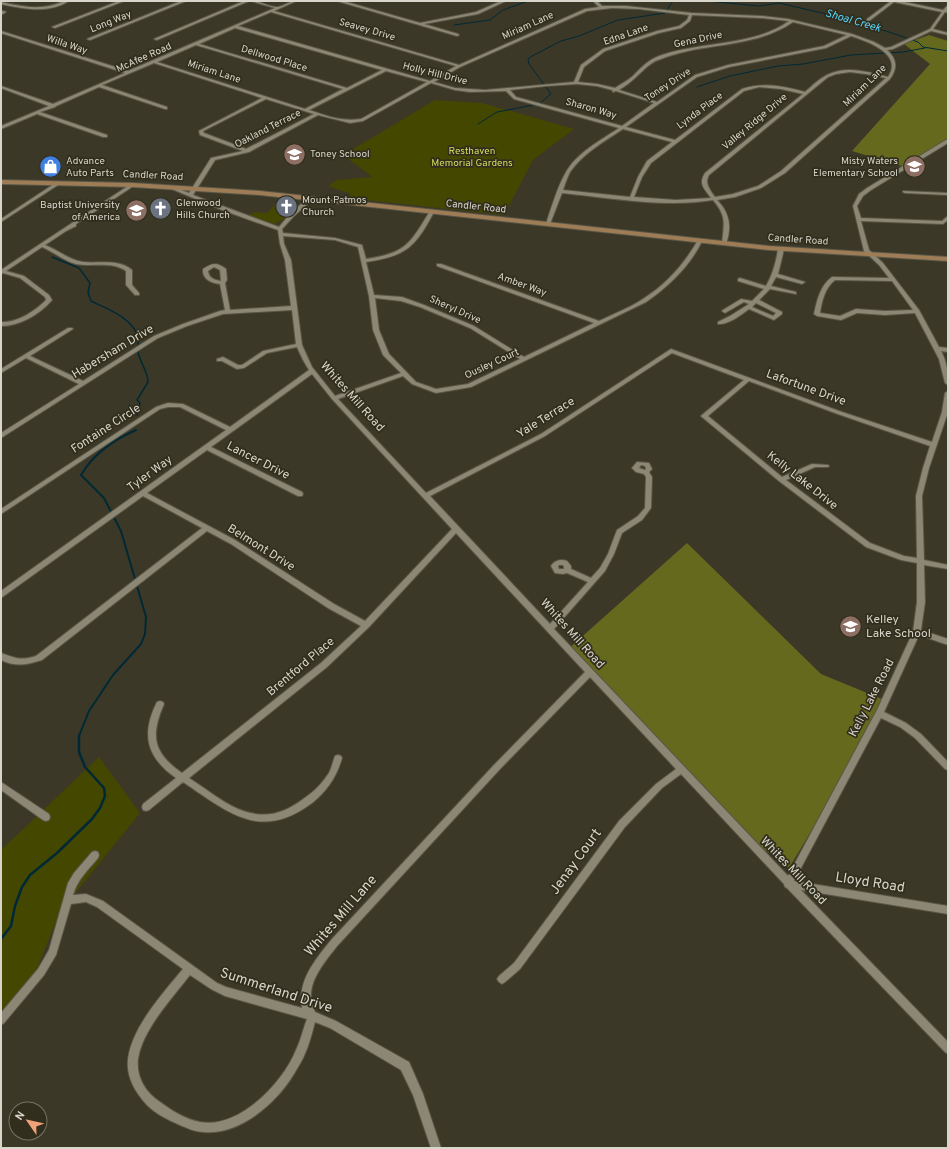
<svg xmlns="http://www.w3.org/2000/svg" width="949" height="1149" font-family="Overpass,sans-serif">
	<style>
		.green { fill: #444700 }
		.forest { fill: #64691d }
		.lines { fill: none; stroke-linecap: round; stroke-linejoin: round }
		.stream-far3 { stroke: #002935; stroke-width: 1 }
		.stream-far2 { stroke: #002935; stroke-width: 1.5 }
		.stream-far1 { stroke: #002935; stroke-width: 2 }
		.stream { stroke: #002935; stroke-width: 2.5 }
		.minor-casing { stroke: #595647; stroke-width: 2 }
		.major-casing { stroke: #595647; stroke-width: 2 }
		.minor { fill: #8b8774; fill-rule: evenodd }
		.major { fill: #9d7c56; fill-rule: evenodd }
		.labels { text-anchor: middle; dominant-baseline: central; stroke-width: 3.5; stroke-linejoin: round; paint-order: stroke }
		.far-street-label { font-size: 10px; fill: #d8d6cb; stroke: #312e1d }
		.far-park-label { font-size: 10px; fill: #d2db5b; stroke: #312e1d }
		.far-poi-label { font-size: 10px; fill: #d8d6cb; stroke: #312e1d; text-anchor: start }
		.far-water-label { font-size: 11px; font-style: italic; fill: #59d6fb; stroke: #312e1d }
		.street-label { font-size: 12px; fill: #d8d6cb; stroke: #312e1d }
		.poi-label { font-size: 12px; fill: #d8d6cb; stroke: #312e1d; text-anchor: start }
		.near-street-label { font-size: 14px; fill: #d8d6cb; stroke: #312e1d }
	</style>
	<rect width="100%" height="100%" fill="#3b3827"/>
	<path class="green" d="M435,100L482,103L574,129L533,160L504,215L346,198L351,194L328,186L337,180L372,177L375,179L343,155Z
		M275,205L295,210C271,229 275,226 247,216L255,212L267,213Z
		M99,757L140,813L60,912L32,981L1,1018V850Z"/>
	<path class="forest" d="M929,35L948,41V140L905,167L852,151L930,64L904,44Z
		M687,543L821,674L889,702L789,868L727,822L567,650Z"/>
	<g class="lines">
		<path class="stream-far3" d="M707,1L759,6L779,3L848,19L857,25L886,31L918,42L923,47L948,51
			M454,25L490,20L503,10L528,1
			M697,87L730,76L778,66L803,64L851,55L903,52L925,48
			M478,124L497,112L539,104L551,94L529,64L528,59L532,56L561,41L579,36L618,20L665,13L673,1"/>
		<path class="stream-far2" d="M52,257L79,268L90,283L88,293L91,301C107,309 134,318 138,338C139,344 137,350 139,356C142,365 148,373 148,382L137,400L140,403L137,415"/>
		<path class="stream-far1" d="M79,736L89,711L113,675L141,644L145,634L146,617L121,531L104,498L81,475C94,453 113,440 136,430"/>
		<path class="stream" d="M1,939L11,926L15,906L22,887L30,875L57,853L92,819L100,808L105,796L104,788L85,767L79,752V735"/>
		<defs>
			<path id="minor" d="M64,1H69C49,14 23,9 1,4V2C22,7 44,11 64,1Z
				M119,1H124L55,28L52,27Z
				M181,1H186L90,40L87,39Z
				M244,1H249L157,40L154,39Z
				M251,1C260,1 269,7 277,7C283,7 289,1 296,1L274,11L459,65L585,9L599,7L593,1H597L602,6H626L692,13L761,16L788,19L852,34L874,42L885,48L891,47L930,29L942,12L894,2L869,21H867V19L891,1H900L943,10L948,5V9L947,11H948V13L945,12L933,29L948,33V35L931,31L893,49L887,50C897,59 898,68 890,79L785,173L761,188L735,197L717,200C730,213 732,227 726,244L722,243C724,224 727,216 713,200C665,208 611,198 562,193L550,224L546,225V224C551,209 557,188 565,174C576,153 600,141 619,128L514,99L506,91L470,92L455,90L431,83L363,121L350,123L318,115L249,152L215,160L193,195L279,227L290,214L309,197H313V199L294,216L282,229L283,233L335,238L362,245L366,259C406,253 410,244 430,211H434V212C415,247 407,256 366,262L374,295L402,297L424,305L474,326L524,357L594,323L437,266V264H441L599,321C613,314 630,308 643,299C667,284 685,263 698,240H702V241C690,266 669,286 646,302L471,387L436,393L412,384L403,376L338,399L426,493L541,434L671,349L839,411L932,442L942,412L945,393L948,391V412L929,468L922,496L924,560L948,565V569L924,565L925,602L921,630L948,639V645L919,635L884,712L906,723L921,734L948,762V770L945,769L915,738L900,727L881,718L794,881L948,906V914L801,890L948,1042V1054L945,1052L787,888L785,887L784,884L681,774L662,788L625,827L520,969L505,982L502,984L499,982L497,979L499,976L514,963L619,821L656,784L676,769L590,677L500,769L338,945C323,964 302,987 315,1012L336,1021L409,1062L423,1094L441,1148H431L413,1095L401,1070L330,1028L315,1022C311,1037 307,1053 298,1067C281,1099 242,1136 203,1132C195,1132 187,1128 180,1125C168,1120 156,1114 147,1105C135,1092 126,1077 128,1059C132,1027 163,993 183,969L97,907L86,902L71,904L56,955L44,975L4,1023L1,1025V1013L38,969L49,950L68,883L74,873L92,852L95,851L98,852L99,855L98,858C88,870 77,880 73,895L86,894L103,901L217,983L226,987L302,1008C297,980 316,959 332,939L494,765L585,672L456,533L369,627L327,667L189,778C205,788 220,801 238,809C265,820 284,814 306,797C315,791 323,782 329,773C332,767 333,761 335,756L338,755L341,756L342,758C337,776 327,791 312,803C260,842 228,812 183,782L149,810L146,811L143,810L142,807L143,804L176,778C146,757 141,734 157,702L160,701L163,702L164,704C150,736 153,753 182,773L321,663L361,626L328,608L231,544L207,531L42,660C27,665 15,667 1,660V653C16,658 20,661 36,656L202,528L143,496L1,598V591L226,430L180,407H168L160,409L1,514V509L156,407L168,403L183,404L230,427L309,370L303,360L297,347L267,353L244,368L237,369L222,361H217V359L223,357L238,365H242L263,351L296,344L292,310L223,314L187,326L158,338L1,438V433L79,384L26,358L1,373V369L68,328H72L73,329L30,356L83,381L154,336L183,324L220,311L225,310L220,284C211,283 202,279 203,269C213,263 216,262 226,269L227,280L225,283L230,310L291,306L285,260L280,244L278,230L222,210L167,187L171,186L189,193L211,158L243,151L200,135L199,131L262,98L154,63L102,85L167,107V109H165L99,87L56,106L55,107L40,112L107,135V137H103L37,114L1,129V126L49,106L1,88V86L53,104L125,73L1,33V31L128,71L275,8ZM612,8L639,9L689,15L687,20L679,26L657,31L603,49L581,65L574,82L485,90L455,88L434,82L460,67L587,11ZM271,12L456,66L430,81L238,26ZM692,15L761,18L789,21C753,47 701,41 659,56C648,60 641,68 633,76C627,81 621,84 615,88L597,84L578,82L584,67L605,51L659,33L681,28L690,21ZM793,22L847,35L824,46L728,65L695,75L657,102L619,90C625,86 631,82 636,77C644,70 650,62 661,59C703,42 754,49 793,22ZM235,28L382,70L347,88L199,44ZM851,36C867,41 904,54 888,77C869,72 846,65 827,75C819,79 812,86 805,92C783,86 764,82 742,89L675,140L626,127L697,77L729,67L826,48ZM196,45L343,89L305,109L157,62ZM386,71L427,82L361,119C342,122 327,116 309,110ZM850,72L866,74L886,78L781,171L758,186L733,194L715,197C710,190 704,183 709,175L828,77L836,74ZM577,84L597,86L612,90L613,92L616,91L654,103L622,126L516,97L510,90L546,86ZM759,87L781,89L803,94L705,173C698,184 704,188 711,198L676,200L634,197L642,177L651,163L744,91ZM266,99L314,114L246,149L204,133L203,131ZM623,129L672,142L647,161L638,177L630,197L563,190C565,184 567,178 570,172C583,153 605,141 623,129ZM283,236L335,240L358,247L369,296L373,330L383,355L401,373L335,396L312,367L302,345L291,260L284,244ZM214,267L220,270L221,281C214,280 209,278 208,271ZM375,298L401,301L420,307L470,328L520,359L468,384L436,389L416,382L389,354L379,330ZM672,353L744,380L702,415L701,416L702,417L779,481L866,547L901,560L917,563V602L913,632L877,710L788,876L554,629L605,571L614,554L622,533L642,520L651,508L652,477L649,472L652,469L649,463L637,462L632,468L636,472L644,474L646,477L645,508L638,516L617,530L608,554L600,568L591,578L571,569V566L567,561C561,559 555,560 551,566L555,573L563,574L567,573L588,582L550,624L430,496L545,436ZM312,374L332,399L452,529L365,621L334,604L235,540L147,493L207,450L298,496H302L303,494L302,492L211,447ZM749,381L835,413L930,446L923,468L916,496L917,558L904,556L870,543L786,480L815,467H828L829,466L828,465L812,464L782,477L708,416ZM641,465L645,466L646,469L645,470L639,468ZM559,565H563L564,567V569H559L558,566ZM190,975L211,989L225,996L307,1019C303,1029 301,1040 296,1050C283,1083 239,1129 200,1122C185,1119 172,1111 160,1102C145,1092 136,1077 138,1059C142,1030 173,997 190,975Z
				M337,1H343L420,23L476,12L501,1H506L478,14L424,24L458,34L459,35L457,36Z
				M3,11L6,12L1,15V12Z
				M946,140H948V143L871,190L863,196L857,206L861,218L942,221L948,216V220L943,224L861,221L869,250L883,263L919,310L939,347L948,348V352L941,351C947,362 948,372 948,385L945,383L939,359L915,313L885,315L857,313L841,320L817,316L814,314C817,300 820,286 832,277L889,278L879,265L864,251L853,206L859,194L867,188ZM835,280L892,281L913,310L885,311L856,309L840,316L820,313C822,300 825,288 835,280Z
				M57,182L61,183L1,222V219Z
				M131,184L135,185L76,224V226L66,231L45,245C58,250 69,260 83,262C99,264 118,258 132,270V285L139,293V295H135L126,285V271C112,261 93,267 76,264C64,261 54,252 42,247L6,271L24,276L49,295L52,300C40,314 20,326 1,326V322C18,323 35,311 46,300L45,297L20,278L3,273L1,274V270Z
				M903,191L948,193V195L905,193L903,192Z
				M781,247L784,249L781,262L778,274L805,282L802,284L776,277L771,286L796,292V294L770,289L759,300L782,312V314L774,320L749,309C741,315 728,325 718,324V322L730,316L749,304L744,302L725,313L722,311L723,310L741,299L752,301L764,289L738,281V279L740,278L766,286C773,274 776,262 778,249ZM756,303L776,313L773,316L752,307Z
				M1,782L49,814L50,817L49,820L46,821L43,820L1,790Z"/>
			<path id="major" d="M1,180L133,183L260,191L769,246L948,257V261L769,250L260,195L133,187L1,184Z"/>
		</defs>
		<use href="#minor" class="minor-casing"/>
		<use href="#major" class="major-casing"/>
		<use href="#minor" class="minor"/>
		<use href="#major" class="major"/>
	</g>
	<defs>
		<symbol id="school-disc" viewBox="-11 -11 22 22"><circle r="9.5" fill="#8d6e63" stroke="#312e1d"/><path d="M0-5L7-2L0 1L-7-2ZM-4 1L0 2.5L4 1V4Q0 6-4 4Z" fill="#fff"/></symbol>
		<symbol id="shop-disc" viewBox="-11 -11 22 22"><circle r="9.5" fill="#3f7fe0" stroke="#312e1d"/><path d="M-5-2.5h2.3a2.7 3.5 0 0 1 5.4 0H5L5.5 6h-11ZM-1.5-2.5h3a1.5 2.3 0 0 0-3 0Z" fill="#fff"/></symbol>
		<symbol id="church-disc" viewBox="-11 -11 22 22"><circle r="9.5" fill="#6b7280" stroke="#312e1d"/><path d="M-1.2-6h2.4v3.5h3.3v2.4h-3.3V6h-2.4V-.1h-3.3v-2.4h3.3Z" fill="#fff"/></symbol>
	</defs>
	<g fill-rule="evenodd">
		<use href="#school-disc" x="282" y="142" width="25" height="25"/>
		<use href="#shop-disc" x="38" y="154" width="25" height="25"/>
		<use href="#school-disc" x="902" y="154" width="25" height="25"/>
		<use href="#church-disc" x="274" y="194" width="25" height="25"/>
		<use href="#church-disc" x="148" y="196" width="25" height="25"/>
		<use href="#school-disc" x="124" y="198" width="25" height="25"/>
		<use href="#school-disc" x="838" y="614" width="25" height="25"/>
	</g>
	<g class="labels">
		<g class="far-street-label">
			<text transform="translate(111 22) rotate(-22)">Long Way</text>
			<text transform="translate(528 26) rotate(-24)">Miriam Lane</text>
			<text transform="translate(367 30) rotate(16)">Seavey Drive</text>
			<text transform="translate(626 35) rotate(-19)">Edna Lane</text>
			<text transform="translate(698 40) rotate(-12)">Gena Drive</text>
			<text transform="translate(67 45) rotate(18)">Willa Way</text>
			<text transform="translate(144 58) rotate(-24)">McAfee Road</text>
			<text transform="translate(274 59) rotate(17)">Dellwood Place</text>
			<text transform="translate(214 72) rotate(18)">Miriam Lane</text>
			<text transform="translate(435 74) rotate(14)">Holly Hill Drive</text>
			<text transform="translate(668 85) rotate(-33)">Toney Drive</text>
			<text transform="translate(865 86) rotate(-44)">Miriam Lane</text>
			<text transform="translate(591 109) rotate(16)">Sharon Way</text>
			<text transform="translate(700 111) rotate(-37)">Lynda Place</text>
			<text transform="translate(755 122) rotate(-40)">Valley Ridge Drive</text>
			<text transform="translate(268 129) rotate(-27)">Oakland Terrace</text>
			<text transform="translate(153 176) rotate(3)">Candler Road</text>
			<text transform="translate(476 207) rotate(6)">Candler Road</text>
			<text transform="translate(798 240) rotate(4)">Candler Road</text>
			<text transform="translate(522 285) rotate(20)">Amber Way</text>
			<text transform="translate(455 310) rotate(24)">Sheryl Drive</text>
			<text transform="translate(492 364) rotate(-25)">Ousley Court</text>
		</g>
		<g class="far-park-label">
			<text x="472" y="151">Resthaven<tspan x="472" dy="12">Memorial Gardens</tspan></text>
		</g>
		<g class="far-poi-label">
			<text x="310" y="154">Toney School</text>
			<text x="66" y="161">Advance<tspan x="66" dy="12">Auto Parts</tspan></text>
			<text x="898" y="161" text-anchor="end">Misty Waters<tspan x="898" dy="12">Elementary School</tspan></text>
			<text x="302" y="200">Mount Patmos<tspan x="302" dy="12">Church</tspan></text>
			<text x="176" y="203">Glenwood<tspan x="176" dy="12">Hills Church</tspan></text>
			<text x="120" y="205" text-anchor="end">Baptist University<tspan x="120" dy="12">of America</tspan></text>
		</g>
		<g class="far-water-label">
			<text transform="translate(853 21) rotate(16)">Shoal Creek</text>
		</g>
		<g class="street-label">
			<text transform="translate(113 352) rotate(-31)">Habersham Drive</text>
			<text transform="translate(806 388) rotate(20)">Lafortune Drive</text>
			<text transform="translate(352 397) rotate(48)">Whites Mill Road</text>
			<text transform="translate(546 418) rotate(-32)">Yale Terrace</text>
			<text transform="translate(106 429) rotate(-33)">Fontaine Circle</text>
			<text transform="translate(258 461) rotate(27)">Lancer Drive</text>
			<text transform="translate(150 474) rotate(-36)">Tyler Way</text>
			<text transform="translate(802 481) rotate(38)">Kelly Lake Drive</text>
			<text transform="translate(261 548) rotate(32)">Belmont Drive</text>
			<text transform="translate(572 634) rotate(48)">Whites Mill Road</text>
			<text transform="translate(301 667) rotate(-40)">Brentford Place</text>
			<text transform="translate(872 698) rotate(-63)">Kelly Lake Road</text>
			<text transform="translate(793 871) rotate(46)">Whites Mill Road</text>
		</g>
		<g class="poi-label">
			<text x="866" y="620">Kelley<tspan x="866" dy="14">Lake School</tspan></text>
		</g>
		<g class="near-street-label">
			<text transform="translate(576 862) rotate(-54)">Jenay Court</text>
			<text transform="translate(870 883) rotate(9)">Lloyd Road</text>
			<text transform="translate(341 916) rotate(-49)">Whites Mill Lane</text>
			<text transform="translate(276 991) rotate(18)">Summerland Drive</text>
		</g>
	</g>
	<rect width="949" height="1149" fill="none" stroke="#d8d6cb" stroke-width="4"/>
	<g transform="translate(28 1121) rotate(304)"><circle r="19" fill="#312e1d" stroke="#747163"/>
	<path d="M0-3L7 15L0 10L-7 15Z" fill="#f0a279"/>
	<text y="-6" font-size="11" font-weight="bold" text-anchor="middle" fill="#d8d6cb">N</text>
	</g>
</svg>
